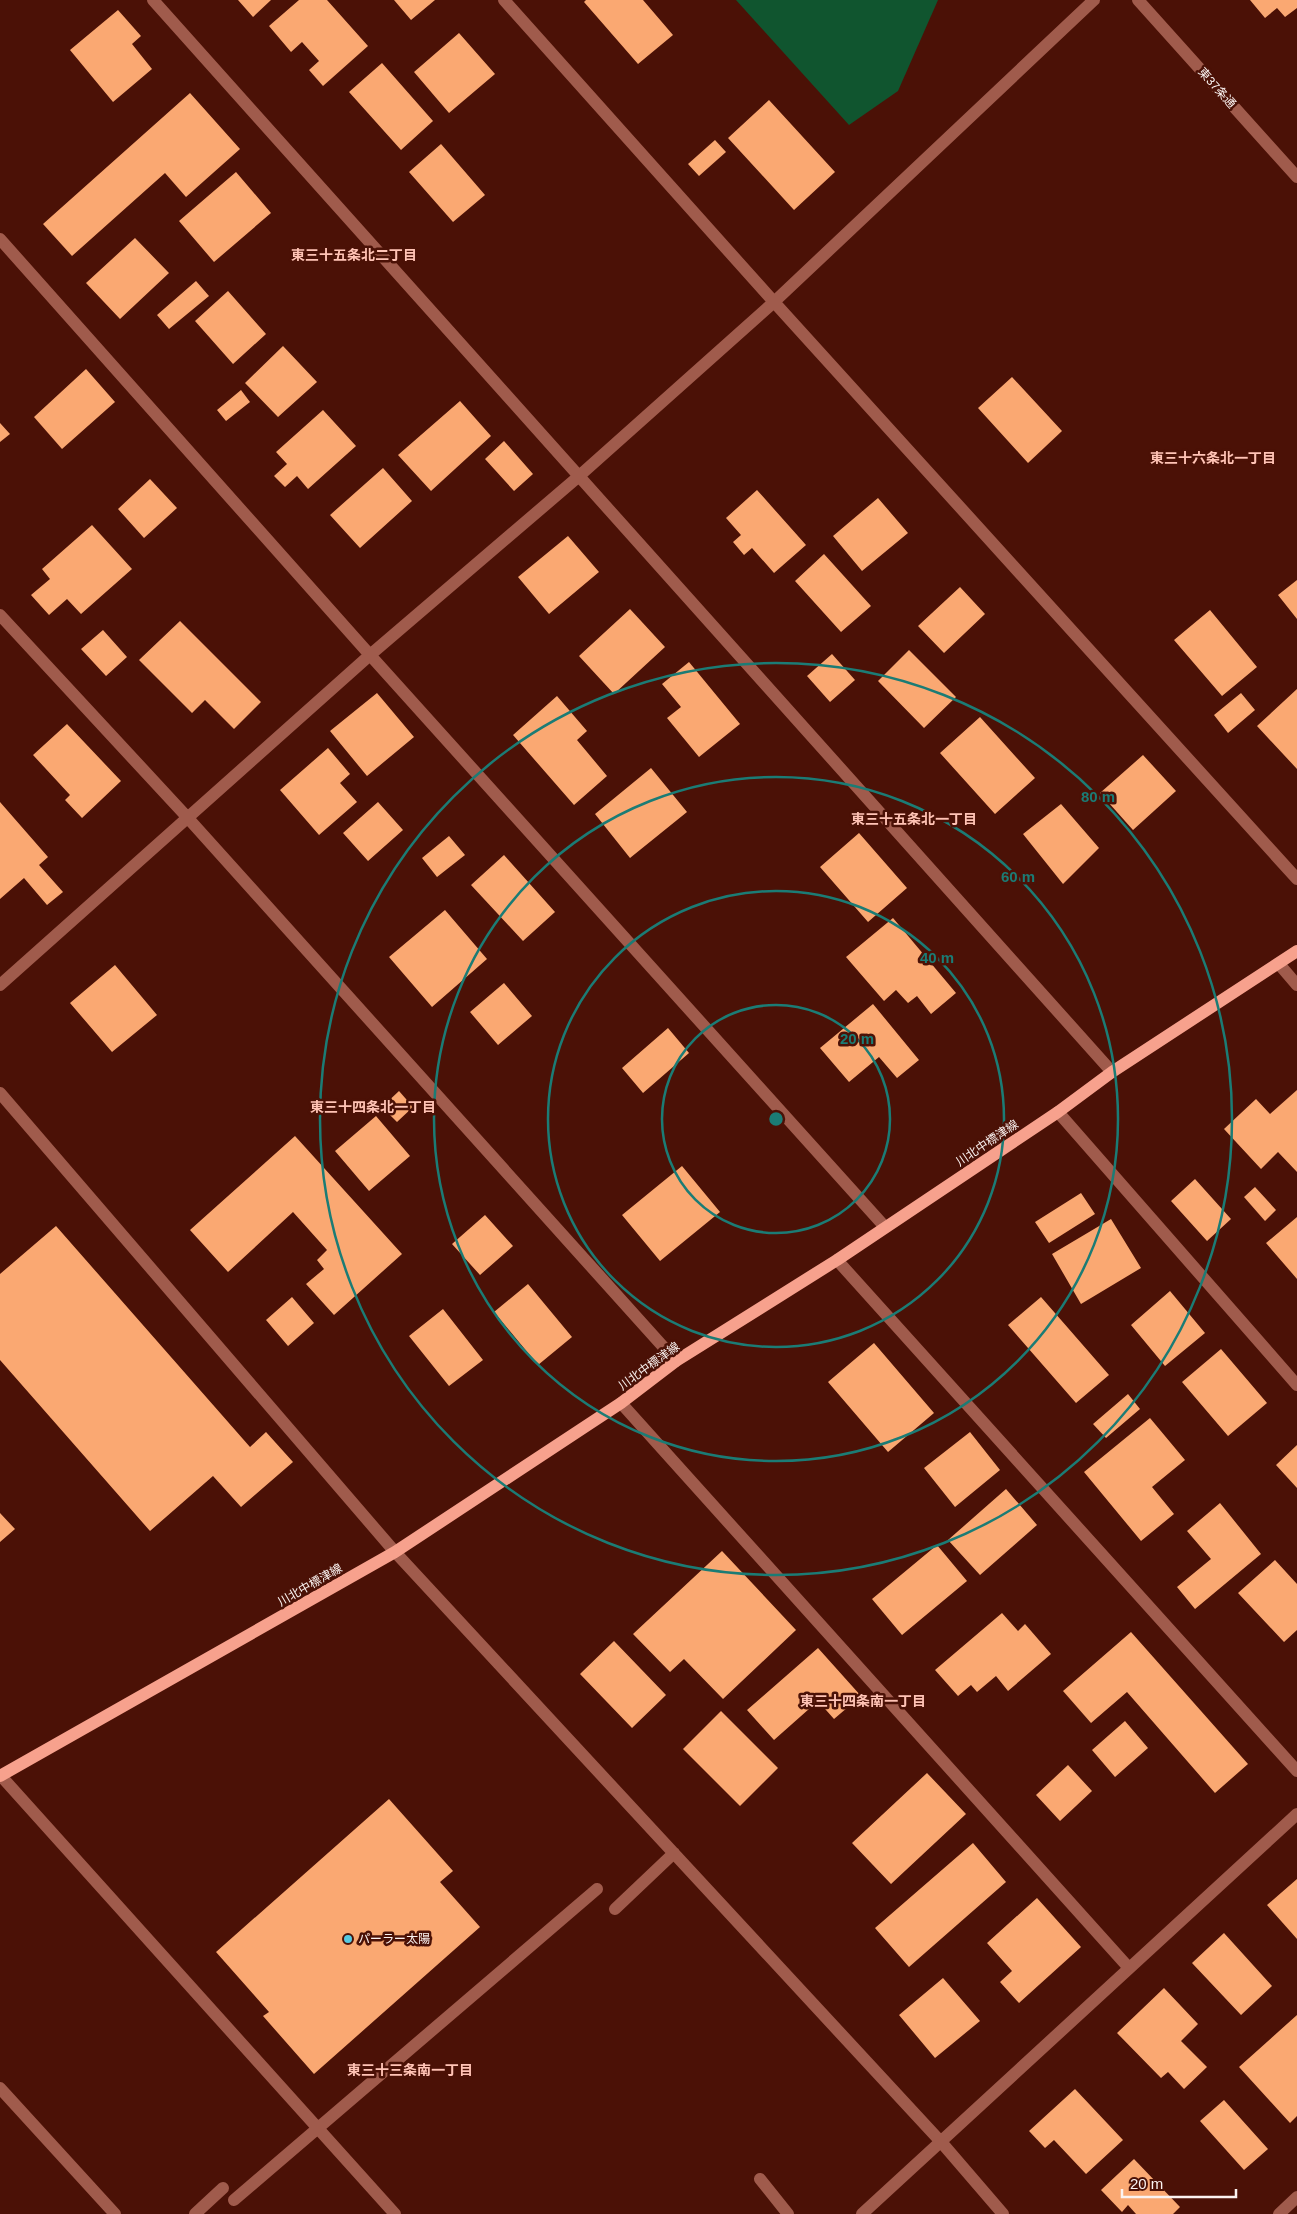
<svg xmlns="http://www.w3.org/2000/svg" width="1297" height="2214" font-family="Helvetica,'Noto Sans JP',sans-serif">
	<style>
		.green { fill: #10552f }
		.building { fill: #faa872 }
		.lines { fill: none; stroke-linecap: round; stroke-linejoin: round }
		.minor { stroke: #a05b4c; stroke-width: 12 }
		.major { stroke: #f7a18d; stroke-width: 12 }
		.ring { fill: none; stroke: #1b7c75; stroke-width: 2.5 }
		.poi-dot { fill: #56c9e1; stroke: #4b1106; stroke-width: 2 }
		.labels { text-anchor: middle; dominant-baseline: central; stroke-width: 5; stroke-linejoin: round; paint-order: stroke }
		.street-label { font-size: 12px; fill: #fbf3f1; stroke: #4b1106 }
		.poi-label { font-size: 12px; fill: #fbf3f1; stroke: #4b1106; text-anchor: start }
		.neighbourhood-label { font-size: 14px; font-weight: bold; fill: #ffc3b5; stroke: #4b1106 }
		.centre { fill: #1b7c75; stroke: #4b1106; stroke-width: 2.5 }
		.ring-label { font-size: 15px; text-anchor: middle; font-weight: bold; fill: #1b7c75; stroke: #4b1106; stroke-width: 5; stroke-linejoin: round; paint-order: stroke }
	</style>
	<rect width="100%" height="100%" fill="#4b1106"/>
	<path class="green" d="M736,0H938L898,91L849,125Z"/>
	<path class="building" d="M238,0H271L253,17Z
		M299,0H327L368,46L323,86L309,70L319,61L302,42L291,52L269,26Z
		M394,0H435L411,20Z
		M586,0H643L673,35L638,64L584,2Z
		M1250,0H1297V8L1285,17L1277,8L1265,18Z
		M118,10L141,36L132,44L152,69L113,102L70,50Z
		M459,33L495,74L449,113L414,72Z
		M382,63L433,121L401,150L349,92Z
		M190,93L240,149L186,197L165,173L72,256L43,224Z
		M769,100L835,172L794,210L728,138Z
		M715,140L726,152L699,176L688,164Z
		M441,144L485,195L453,222L409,172Z
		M236,172L271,213L214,262L179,221Z
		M135,238L169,273L120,319L86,283Z
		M196,281L209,296L169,329L157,315Z
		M228,291L266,334L233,364L195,321Z
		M283,346L317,382L278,417L245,383Z
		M86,369L115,402L62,449L34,417Z
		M1012,377L1062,431L1028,463L978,408Z
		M241,390L250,402L226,421L217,410Z
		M460,401L491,436L431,491L398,455Z
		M323,410L356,446L308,489L297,476L285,487L274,476L287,464L276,452Z
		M0,423L10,434L0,442Z
		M504,441L533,474L514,491L485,459Z
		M383,468L412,501L360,548L330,515Z
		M150,479L177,508L144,538L118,509Z
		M757,490L806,545L774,573L752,548L744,555L733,542L741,535L726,518Z
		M878,498L908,533L862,571L833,536Z
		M92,525L132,569L81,614L67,599L49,615L31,595L50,579L42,569Z
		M568,536L599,572L549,614L518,577Z
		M824,554L871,606L841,632L795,581Z
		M1297,580V619L1278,595Z
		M960,587L985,614L944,653L918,626Z
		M630,609L665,647L614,694L579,656Z
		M1210,610L1257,667L1222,696L1174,640Z
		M180,621L261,702L234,729L205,700L192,713L139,660Z
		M103,630L127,657L106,676L81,649Z
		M909,650L956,697L924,728L878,681Z
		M832,654L855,680L830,702L807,676Z
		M689,662L740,724L699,757L667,718L681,707L662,684Z
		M1297,689V769L1257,726Z
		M377,693L414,737L367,776L330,731Z
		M1241,693L1255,710L1228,733L1214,715Z
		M557,696L587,731L577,740L607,776L574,805L513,735Z
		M980,717L1035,778L995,814L940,753Z
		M67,724L121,781L82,818L65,800L70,795L33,755Z
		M328,748L350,774L340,783L357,802L319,835L280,790Z
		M1143,755L1176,791L1133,830L1100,793Z
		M651,768L687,812L630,858L595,814Z
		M0,802L48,857L39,865L63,892L47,905L24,878L0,899Z
		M378,802L403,830L368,861L343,833Z
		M1061,804L1099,848L1063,884L1023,834Z
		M859,833L907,888L868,922L820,867Z
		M449,836L465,855L437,877L422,858Z
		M504,855L555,912L523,941L471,885Z
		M445,910L487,959L432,1007L389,957Z
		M893,918L956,993L931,1014L917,996L908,1003L896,990L884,1001L846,957Z
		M115,965L157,1015L112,1052L70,1003Z
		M504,983L532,1016L498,1045L470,1012Z
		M873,1004L919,1060L897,1078L879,1057L849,1082L820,1048Z
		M668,1028L689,1053L643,1093L622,1068Z
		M1297,1090V1172L1278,1152L1261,1169L1224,1129L1256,1099L1270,1114Z
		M399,1091L413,1107L397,1122L382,1107Z
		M376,1116L410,1156L369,1191L335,1151Z
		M295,1136L402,1254L334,1315L306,1284L324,1269L317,1260L327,1250L293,1212L228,1272L190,1230Z
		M682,1166L720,1212L660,1261L622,1215Z
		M1195,1179L1231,1219L1207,1241L1171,1201Z
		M1255,1187L1276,1210L1265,1221L1244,1197Z
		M1081,1193L1095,1214L1049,1243L1035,1222Z
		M485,1215L513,1246L480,1275L452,1244Z
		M1297,1217V1279L1266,1243Z
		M1111,1219L1141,1268L1081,1304L1052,1254Z
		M56,1226L250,1447L266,1432L293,1462L241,1507L213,1476L150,1531L0,1360V1274Z
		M528,1284L572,1337L538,1365L494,1312Z
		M1170,1291L1205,1333L1165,1366L1131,1325Z
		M292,1297L314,1323L288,1346L266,1320Z
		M1041,1297L1109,1375L1076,1403L1008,1325Z
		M443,1309L483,1360L449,1386L409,1336Z
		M874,1343L934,1413L888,1452L828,1382Z
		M1221,1349L1267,1403L1228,1436L1182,1382Z
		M1128,1394L1140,1409L1106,1438L1093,1424Z
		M1150,1418L1185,1460L1152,1487L1174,1514L1141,1541L1084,1472Z
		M970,1432L1000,1470L955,1507L924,1468Z
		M1297,1445V1488L1276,1465Z
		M1006,1489L1037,1525L980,1575L948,1540Z
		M1220,1503L1261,1554L1195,1609L1177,1587L1211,1559L1187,1531Z
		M0,1513L15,1529L0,1542Z
		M937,1545L967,1581L902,1635L872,1599Z
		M722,1551L796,1630L723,1699L684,1659L670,1672L633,1634Z
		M1275,1560L1297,1584V1630L1284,1642L1238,1593Z
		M1002,1613L1018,1631L1025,1624L1051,1654L1008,1691L996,1676L977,1692L971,1685L958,1696L935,1670Z
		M1131,1632L1248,1764L1215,1793L1127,1692L1091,1723L1063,1691Z
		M614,1641L666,1695L632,1728L580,1674Z
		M818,1648L861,1696L834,1719L818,1701L774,1740L747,1710Z
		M721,1711L778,1768L740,1806L683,1749Z
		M1125,1721L1148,1748L1115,1777L1092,1750Z
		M1068,1765L1092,1791L1060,1821L1036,1795Z
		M927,1773L966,1814L891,1884L852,1843Z
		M389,1799L453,1871L440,1882L480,1927L314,2074L263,2016L269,2012L216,1952Z
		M973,1843L1006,1882L909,1967L875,1928Z
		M1297,1879V1939L1267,1905Z
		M1037,1898L1081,1947L1019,2003L1000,1982L1012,1971L987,1943Z
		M1224,1933L1272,1986L1241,2015L1192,1963Z
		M943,1978L980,2021L935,2058L899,2015Z
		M1164,1988L1198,2024L1181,2041L1207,2067L1184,2089L1168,2072L1161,2078L1117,2033Z
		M1297,2015V2116L1290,2123L1239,2067Z
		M1075,2089L1123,2140L1086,2174L1054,2140L1045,2148L1029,2131Z
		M1224,2100L1268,2149L1244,2170L1200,2121Z
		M1134,2159L1180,2207L1173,2214H1136L1128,2205L1122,2212L1101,2190Z"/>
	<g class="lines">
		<path class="minor" d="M153,0L1112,1072
			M504,0L774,302L1297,879
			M1138,0L1297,177
			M0,239L370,655L885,1227
			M0,615L187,817L676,1361
			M1279,964L1297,985
			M0,985L370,655L578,477L774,302L1094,0
			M0,1093L395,1552L942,2143L1003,2214
			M1058,1112L1297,1385
			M837,1260L1297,1771
			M621,1403L1129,1968
			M1,1776L395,2214
			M615,1909L674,1853
			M0,2088L115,2214
			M760,2179L788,2214
			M234,2200L597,1889
			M195,2214L223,2188
			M862,2214L1297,1814
			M1279,2214L1297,2197"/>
		<path class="major" d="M0,1776L395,1552L621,1403L676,1361L837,1260L1058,1112L1112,1072L1297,951"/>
	</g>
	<g class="ring">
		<circle cx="776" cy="1119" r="114"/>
		<circle cx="776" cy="1119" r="228"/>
		<circle cx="776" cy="1119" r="342"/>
		<circle cx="776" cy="1119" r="456"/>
	</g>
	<circle class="poi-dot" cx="348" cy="1939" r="5"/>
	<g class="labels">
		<g class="street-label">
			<text transform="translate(1217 88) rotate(48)">東37条通</text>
			<text transform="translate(987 1143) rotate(-34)">川北中標津線</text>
			<text transform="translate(649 1366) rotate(-36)">川北中標津線</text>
			<text transform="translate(310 1585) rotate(-30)">川北中標津線</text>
		</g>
		<g class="poi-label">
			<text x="358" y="1939">パーラー太陽</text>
		</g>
		<g class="neighbourhood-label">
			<text x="354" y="255">東三十五条北二丁目</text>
			<text x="1213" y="458">東三十六条北一丁目</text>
			<text x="914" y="819">東三十五条北一丁目</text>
			<text x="373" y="1107">東三十四条北一丁目</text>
			<text x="863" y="1701">東三十四条南一丁目</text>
			<text x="410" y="2070">東三十三条南一丁目</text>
		</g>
	</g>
	<circle cx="776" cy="1119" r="8" class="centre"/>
	<g class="ring-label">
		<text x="1098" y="802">80 m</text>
		<text x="1018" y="882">60 m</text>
		<text x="937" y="963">40 m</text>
		<text x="857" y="1044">20 m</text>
	</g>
	<path d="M1122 2189v8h114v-8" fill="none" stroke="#fbf3f1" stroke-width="2.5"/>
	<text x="1130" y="2189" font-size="15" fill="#fbf3f1" stroke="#4b1106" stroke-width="4" paint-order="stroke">20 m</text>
</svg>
